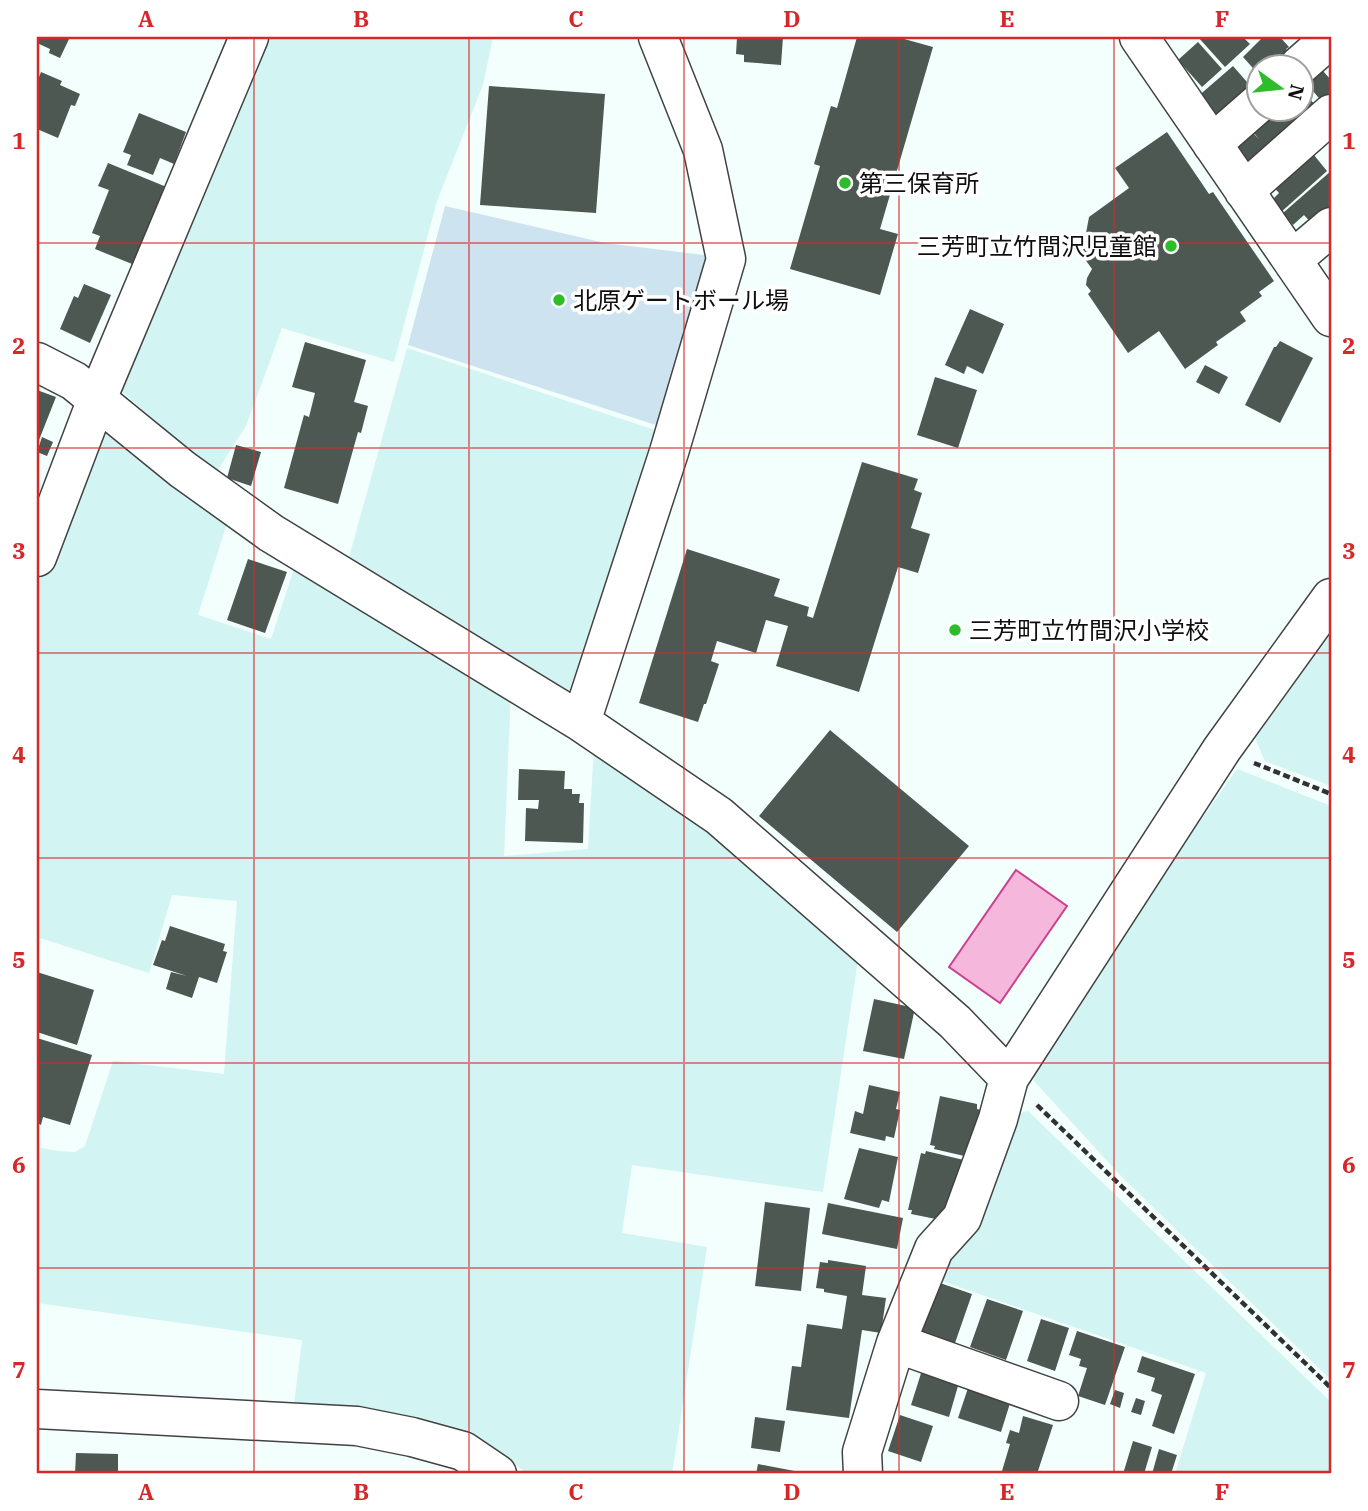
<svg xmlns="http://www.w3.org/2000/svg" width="1368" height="1511" font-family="'IBM Plex Serif','Noto Sans JP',serif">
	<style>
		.farmland { fill: #d2f4f2 }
		.pitch { fill: #cee3f0 }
		.water { fill: #f5b8dc; stroke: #ca418f; stroke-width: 2 }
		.building { fill: #4c5851 }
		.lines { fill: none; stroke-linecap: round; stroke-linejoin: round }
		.minor-casing { stroke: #424242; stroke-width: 41 }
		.path { stroke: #313131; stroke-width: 4.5; stroke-dasharray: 7 3.5; stroke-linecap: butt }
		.minor { stroke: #fff; stroke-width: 38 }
		.grid { fill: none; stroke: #d62828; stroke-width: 2; stroke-opacity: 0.55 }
		.poi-dot { fill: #2dbc2a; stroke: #fff; stroke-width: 2.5 }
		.labels { text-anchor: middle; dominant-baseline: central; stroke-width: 7; stroke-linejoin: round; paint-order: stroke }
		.poi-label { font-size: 24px; fill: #0f0f0f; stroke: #fff; text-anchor: start }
		.neatline { fill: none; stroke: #d62828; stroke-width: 2.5 }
		.grid-label { font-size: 23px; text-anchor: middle; font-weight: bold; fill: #d62828 }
	</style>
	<rect width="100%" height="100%" fill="#f2fffc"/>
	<path class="farmland" d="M264,37H493L483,85L437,201L394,362L282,328L246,426L216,473L120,390Z
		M407,348L658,431L577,692L563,694L348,561Z
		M110,424L229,517L198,615L271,639L297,560L511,690L504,856L588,849L594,747L700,820L859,953L823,1192L632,1165L622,1233L707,1247L672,1474H528L477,1437L363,1412L294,1404L302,1340L37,1303V1147L57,1151L75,1152L85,1146L113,1061L224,1074L237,901L172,895L149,973L37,937V588L93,430Z
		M1331,634V786L1265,761L1255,738Z
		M1237,769L1331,806V1380L1121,1176L1034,1081V1055Z
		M1028,1111L1331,1402V1474H1175L1206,1373L936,1279L1012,1115Z"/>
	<path class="pitch" d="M445,206L605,243L712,256L662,427L408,345Z"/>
	<path class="water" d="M1016,870L1067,906L1000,1003L949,967Z"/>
	<path class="building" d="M37,37H70L60,58L49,53L50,49L37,43Z
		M737,37H783L781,65L744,62V55L736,54Z
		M857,37H897L933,47L880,229L898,234L880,295L790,269L820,166L814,164L831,106L837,108Z
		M1198,37H1243L1250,44L1225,67Z
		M1263,37H1280L1289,47L1286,49L1292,55L1279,66H1260V76L1243,57Z
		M1198,42L1222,69L1202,87L1178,60Z
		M1233,66L1254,90L1214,118L1196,98Z
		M1323,71L1331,80V95L1323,103L1308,85Z
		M41,72L62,81L60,85L80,94L75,106L71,105L58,138L37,129V82Z
		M1302,82L1313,95L1309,98L1317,107L1251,165L1235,148L1253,133L1259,139L1253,132L1268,108H1302Z
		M489,86L605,94L596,213L480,205Z
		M139,113L186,132L174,164L160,158L153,175L127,165L131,155L123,152Z
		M1167,132L1209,194L1213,192L1274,281L1259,292L1262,296L1240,312L1246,321L1216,342L1218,345L1185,369L1159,331L1128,353L1088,294L1091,291L1086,285L1087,278L1092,269L1082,255L1089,217L1129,188L1115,168Z
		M1309,149L1327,171L1280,213L1273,199L1279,193L1270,183Z
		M108,163L169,188L137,266L95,249L100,236L92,233L109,190L98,186Z
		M1331,171V213L1315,227L1304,215L1293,225L1283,213Z
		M84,284L111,295L90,343L60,329L74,296L78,298Z
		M970,309L1004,324L983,374L967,366L964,374L945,365Z
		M1280,341L1313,358L1280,423L1245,405L1274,347H1276Z
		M305,342L366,360L354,402L368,406L361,433L358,432L338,504L284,488L304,415L309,417L315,393L292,387Z
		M1205,365L1228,377L1219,394L1196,382Z
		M935,377L977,390L958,448L917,435Z
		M37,390L56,397L37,445Z
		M42,437L53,442L47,456L37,452Z
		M236,445L261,452L251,486L227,478Z
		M862,462L918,479L914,490L922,493L911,528L930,534L918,573L898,567L859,692L776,666L788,626L766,620L756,653L717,641L711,661L719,664L706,704H704L698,722L639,703L687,549L780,579L774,596L809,607L807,616L813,618Z
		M248,559L287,572L265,633L227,620Z
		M830,730L969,846L897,932L759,816Z
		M519,769L565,771L564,789H572V794H580L579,803H584L583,843L525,841L526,808L538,809L539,800H518Z
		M170,926L225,944L223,951L227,952L217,983L199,977L192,998L166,989L171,972L187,976L153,965L162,940L165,941Z
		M37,972L94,990L77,1045L37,1032Z
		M874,999L915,1008L904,1059L863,1051Z
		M37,1038L92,1055L70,1125L43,1117L41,1125L37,1123Z
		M869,1085L900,1092L896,1109L900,1110L894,1138L886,1136L885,1141L850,1133L855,1111L863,1114Z
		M940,1096L977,1104V1109L984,1111L973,1158L934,1149L935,1146L930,1145Z
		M859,1148L898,1157L889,1202L882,1200L879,1208L844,1199Z
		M926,1151L968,1161L951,1212L943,1209L941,1220L911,1214L912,1210H908L921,1153L925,1154Z
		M765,1202L810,1208L801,1291L755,1286Z
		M828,1203L903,1218L897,1249L822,1234Z
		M828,1260L866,1266L862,1295L886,1298L881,1333L862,1330L849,1418L786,1410L792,1366L801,1367L807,1324L842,1329L847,1296L824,1292V1289L816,1288L820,1262L828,1263Z
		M937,1282L972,1294L955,1343L921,1332Z
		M987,1299L1023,1311L1006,1360L970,1347Z
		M1041,1319L1069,1328L1055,1371L1027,1361Z
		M1077,1331L1125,1347L1105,1405L1078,1396L1087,1368L1079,1366L1081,1359L1069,1355Z
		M1142,1356L1195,1374L1174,1434L1152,1426L1162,1395L1151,1391L1155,1378L1137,1372Z
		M923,1367L960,1379L949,1417L911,1405Z
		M970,1382L1012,1397L1001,1432L958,1418Z
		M1115,1390L1124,1393L1120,1408L1110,1404Z
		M1136,1398L1145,1401L1141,1415L1131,1412Z
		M900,1415L933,1426L921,1462L888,1451Z
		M1023,1416L1053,1425L1037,1474H1012L1002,1471L1010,1444L1006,1443L1010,1430L1019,1433Z
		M755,1417L785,1421L780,1452L751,1448Z
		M1133,1441L1152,1447L1144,1474H1123Z
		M1159,1449L1177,1455L1171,1474H1152Z
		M76,1453L118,1454V1474H75Z
		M758,1464L805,1473V1474H756Z"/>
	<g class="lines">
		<defs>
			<path id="minor" d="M1139,37L1331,317
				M1299,66L1331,38
				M1212,144L1260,102
				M1244,191L1331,114
				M1292,260L1331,227
				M37,362L74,381L182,469L271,533L581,722L719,816L955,1022L1009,1078
				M37,557L97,399L249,37
				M581,722L669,452L726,259L703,150L658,37
				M896,1343L1059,1401
				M37,1409L357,1426L412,1437L463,1451L497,1474
				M863,1474L862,1452L896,1343L934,1249L962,1218L998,1119L1009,1078L1222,749L1331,598"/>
		</defs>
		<use href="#minor" class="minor-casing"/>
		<path class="path" d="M1254,763L1331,794
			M1037,1105L1331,1388"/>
		<use href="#minor" class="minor"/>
	</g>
	<path class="grid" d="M254,37V1474M469,37V1474M684,37V1474M899,37V1474M1114,37V1474M37,243H1331M37,448H1331M37,653H1331M37,858H1331M37,1063H1331M37,1268H1331"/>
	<g class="poi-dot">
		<circle cx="845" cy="183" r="7"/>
		<circle cx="1171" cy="246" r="7"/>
		<circle cx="559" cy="300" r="7"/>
		<circle cx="955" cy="630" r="7"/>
	</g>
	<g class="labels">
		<g class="poi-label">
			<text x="859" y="183">第三保育所</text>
			<text x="1157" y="246" text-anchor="end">三芳町立竹間沢児童館</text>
			<text x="573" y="300">北原ゲートボール場</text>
			<text x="969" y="630">三芳町立竹間沢小学校</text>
		</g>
	</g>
	<rect width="1368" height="1511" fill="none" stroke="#ffffff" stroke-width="77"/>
	<g transform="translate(1280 88) rotate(105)"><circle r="33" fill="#ffffff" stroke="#9f9f9f" stroke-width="2"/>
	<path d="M0-5L12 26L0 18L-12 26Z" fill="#2dbc2a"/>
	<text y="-10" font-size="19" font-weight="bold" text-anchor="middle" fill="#0f0f0f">N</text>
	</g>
	<rect x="38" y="38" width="1292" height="1434" class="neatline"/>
	<g class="grid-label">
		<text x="146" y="27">A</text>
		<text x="361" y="27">B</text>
		<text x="576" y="27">C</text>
		<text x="792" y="27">D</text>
		<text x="1007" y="27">E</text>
		<text x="1222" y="27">F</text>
		<text x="19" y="149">1</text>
		<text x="1349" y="149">1</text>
		<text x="19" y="354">2</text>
		<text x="1349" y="354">2</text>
		<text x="19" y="559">3</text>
		<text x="1349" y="559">3</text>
		<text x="19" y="763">4</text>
		<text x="1349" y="763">4</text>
		<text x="19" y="968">5</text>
		<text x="1349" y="968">5</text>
		<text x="19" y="1173">6</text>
		<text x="1349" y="1173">6</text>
		<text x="19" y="1378">7</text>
		<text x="1349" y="1378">7</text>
		<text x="146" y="1500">A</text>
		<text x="361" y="1500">B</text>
		<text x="576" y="1500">C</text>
		<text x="792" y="1500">D</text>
		<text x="1007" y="1500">E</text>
		<text x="1222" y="1500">F</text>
	</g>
</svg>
